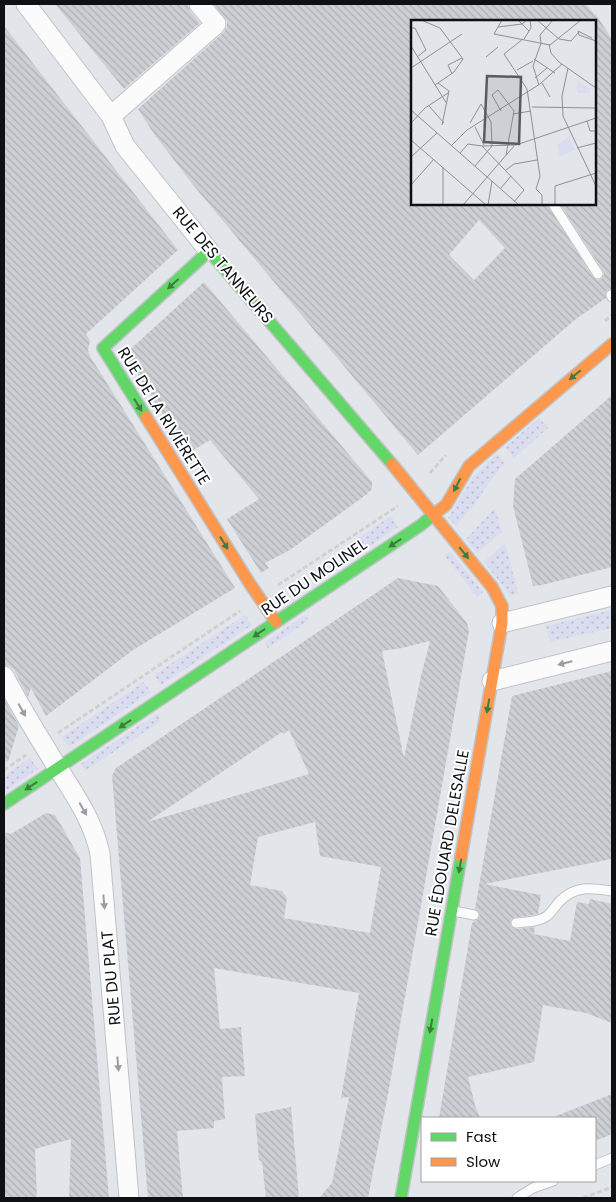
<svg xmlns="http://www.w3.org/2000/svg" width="616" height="1202" font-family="Poppins,sans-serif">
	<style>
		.grass { fill: url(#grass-dots) }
		.building { fill: url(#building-back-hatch); fill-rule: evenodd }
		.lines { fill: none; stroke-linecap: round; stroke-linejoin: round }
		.lane-casing { stroke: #bfc3c7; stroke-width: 11 }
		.street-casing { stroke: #bfc3c7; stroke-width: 21 }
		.fast-casing { stroke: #bfc3c7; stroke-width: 14 }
		.slow-casing { stroke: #bfc3c7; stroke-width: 14 }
		.path { stroke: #ced0d2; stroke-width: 3; stroke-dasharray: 5 2.5; stroke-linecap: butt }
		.lane { stroke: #fbfbfc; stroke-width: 9 }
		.street { stroke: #fbfbfc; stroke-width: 19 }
		.fast { stroke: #63d668; stroke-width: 11 }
		.slow { stroke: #ff974d; stroke-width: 11 }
		.oneway { fill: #3d7d42 }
		.oneway2 { fill: #9c9d9f }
		.labels { text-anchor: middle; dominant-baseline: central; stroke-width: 4; stroke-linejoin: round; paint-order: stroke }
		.street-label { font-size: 16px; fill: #0e1013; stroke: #fff }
		.inset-road { fill: none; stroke: #8d9095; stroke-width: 1 }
		.view { fill: #585b5f; fill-opacity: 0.15; stroke: #585b5f; stroke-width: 2.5 }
		.inset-edge { fill: none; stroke: #0e1013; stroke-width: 2.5 }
	</style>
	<defs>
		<pattern id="grass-dots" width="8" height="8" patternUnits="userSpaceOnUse" patternTransform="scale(1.25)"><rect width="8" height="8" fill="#dadcef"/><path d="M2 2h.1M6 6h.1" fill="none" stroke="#babccc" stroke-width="1.8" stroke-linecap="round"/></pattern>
		<pattern id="building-back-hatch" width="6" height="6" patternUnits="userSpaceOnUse" patternTransform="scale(1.25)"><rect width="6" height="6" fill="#cccfd3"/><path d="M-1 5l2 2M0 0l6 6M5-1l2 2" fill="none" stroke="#aeb1b4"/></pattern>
	</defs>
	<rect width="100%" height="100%" fill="#e2e6eb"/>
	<path class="grass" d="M539,418L548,428L514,458L505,447Z
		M497,454L505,464L493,477L475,504L456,526L448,518L473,477Z
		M495,508L502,532L477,553L466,539Z
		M391,516L398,527L351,559L344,547Z
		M505,543L518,593L511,596L484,562Z
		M450,551L483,592L477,597L445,556Z
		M612,610V628L550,642L546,626Z
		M245,615L252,625L161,685L154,675Z
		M305,615L309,620L268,648L264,643Z
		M144,682L151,692L69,747L62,737Z
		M157,714L161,721L85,771L81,764Z
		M30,758L38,769L4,792V776Z"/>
	<path class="building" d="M55,4H188L190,11L200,23L124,89Z
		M214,4H586L595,15V13L612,39V289L606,291V298L576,319L418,455L194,186L154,134L138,109L224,32L227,27V21ZM412,21H595V204H560L603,271L604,274L602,279L598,280L593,277L547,204H412ZM479,220L505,248L474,280L449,255Z
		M4,26L178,250L86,334L90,341L88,350L90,356L235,588L133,650L46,716L31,688L28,697L14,670L10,666L4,665Z
		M204,282L372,482V489L367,494L290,550L265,563L269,568L261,573L227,519L259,499L210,440L187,454L125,354Z
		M612,395V567L542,585L533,586L513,506L515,479Z
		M398,578L438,586L467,623L469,631L388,1094L368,1198H319L332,1183L349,1097L341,1098L359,993L214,968L220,1029L241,1027L245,1076L222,1077L225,1119L214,1121V1128L177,1131L183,1198H148L112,776L116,768ZM430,641L421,676L404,758L382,651L402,648ZM289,730L309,774L147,822L282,732L284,734ZM315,822L320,856L381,867L370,933L284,918L287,898L282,891L250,885L258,837Z
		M612,671V859L484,884L541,895L538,914L513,918L510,921L511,926L517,929L535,927L534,934L570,941L577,902L589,904L590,899L612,904V1023L586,1013L543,1005L534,1062L468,1077L475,1105L480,1118H439L472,923L478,919L480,916L478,911L475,909L512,696Z
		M4,699L19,726L8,762L4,761Z
		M46,813L55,815L80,858L109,1198H69L71,1139L35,1149L37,1198H4V832L11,834Z
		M612,1094V1134L595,1141V1118H556V1116Z
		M291,1107L299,1198H266L262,1162L259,1160L255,1114Z"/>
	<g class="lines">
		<defs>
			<path id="lane" d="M553,204L598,274
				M611,295L612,297
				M454,911L474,915
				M516,923C526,922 539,922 547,916C552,912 556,905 560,901C576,885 592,888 612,891
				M595,1165L612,1158
				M517,1198L533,1188L553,1181"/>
			<path id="street" d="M26,4L111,116L125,146L209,251
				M111,116L216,24L199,4
				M502,623L612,596
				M4,676C20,707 38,736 56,765C74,794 93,820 100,854L129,1198
				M492,681L612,651"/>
			<path id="fast" d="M146,417L103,348L209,251L392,464
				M4,804L421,525L434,514
				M401,1198L461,857"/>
			<path id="slow" d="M146,417L250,584L276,622
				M392,464L492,587L502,606V623L461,857
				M434,514L446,505L469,466L612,344"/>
		</defs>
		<use href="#lane" class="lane-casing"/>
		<use href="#street" class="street-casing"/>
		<use href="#fast" class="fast-casing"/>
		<use href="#slow" class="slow-casing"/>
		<path class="path" d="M605,321L612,315
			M430,473L446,455
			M278,585L398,506
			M58,733L240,611
			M4,770L26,755
			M583,1198L612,1187"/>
		<use href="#lane" class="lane"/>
		<use href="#street" class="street"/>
		<use href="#fast" class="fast"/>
		<use href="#slow" class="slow"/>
	</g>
	<defs><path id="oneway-solid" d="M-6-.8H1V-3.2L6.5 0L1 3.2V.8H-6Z" transform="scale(1.25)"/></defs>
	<g class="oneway">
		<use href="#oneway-solid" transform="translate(173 284) rotate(138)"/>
		<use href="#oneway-solid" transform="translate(575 375) rotate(140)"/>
		<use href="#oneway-solid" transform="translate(138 405) rotate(58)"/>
		<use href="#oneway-solid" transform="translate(457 485) rotate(117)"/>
		<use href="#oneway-solid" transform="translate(224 543) rotate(58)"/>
		<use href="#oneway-solid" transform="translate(395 543) rotate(146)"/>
		<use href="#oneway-solid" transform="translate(464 553) rotate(51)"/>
		<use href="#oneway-solid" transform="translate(259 633) rotate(146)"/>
		<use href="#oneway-solid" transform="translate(488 706) rotate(100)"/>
		<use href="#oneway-solid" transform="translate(125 724) rotate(146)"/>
		<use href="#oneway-solid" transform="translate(31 786) rotate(147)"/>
		<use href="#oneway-solid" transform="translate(460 866) rotate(100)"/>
		<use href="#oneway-solid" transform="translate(431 1026) rotate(100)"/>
	</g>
	<g class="oneway2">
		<use href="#oneway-solid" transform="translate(565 663) rotate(166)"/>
		<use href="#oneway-solid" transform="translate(22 710) rotate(61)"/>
		<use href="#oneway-solid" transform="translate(83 809) rotate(61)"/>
		<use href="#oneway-solid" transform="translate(104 902) rotate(85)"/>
		<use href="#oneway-solid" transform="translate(118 1064) rotate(85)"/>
	</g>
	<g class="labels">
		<g class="street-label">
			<text transform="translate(223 265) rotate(50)">RUE DES TANNEURS</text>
			<text transform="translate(164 416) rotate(58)">RUE DE LA RIVIÈRETTE</text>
			<text transform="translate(314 577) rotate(-34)">RUE DU MOLINEL</text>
			<text transform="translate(447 843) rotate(-80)">RUE ÉDOUARD DELESALLE</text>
			<text transform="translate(111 978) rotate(-95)">RUE DU PLAT</text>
		</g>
	</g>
	<g transform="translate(411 20)">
		<rect width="185" height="185" fill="#e2e6eb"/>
		<path d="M167,61L179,69V73H167L165,68ZM158,117L164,130L149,136L146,125Z" fill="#dadcef"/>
		<path class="inset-road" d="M10,0L29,8L52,39L43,52L24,65M91,0L83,14L139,25L170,0M107,0L118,11M126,0L148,19L160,21L167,13M87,7L111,4L116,0M0,8H4L15,30L6,37M167,11L168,15L185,21M167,11L181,18M112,19L93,34L116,69L129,156L125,169L131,175V185M113,19L120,8L119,0M130,23L129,15L142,0M138,24L140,33L148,42L185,68M0,26L36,84M75,37L87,27M123,39L144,53M0,48L51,14M157,48L151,76L152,96L185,166M106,50L122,41M41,54L37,45L51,38M124,58L136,48M27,63L38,71L31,105M131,63L139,77M128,65L122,46L130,23M18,86L33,103M121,87L184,88M0,90L108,185M90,91L81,75L87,70L103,91L95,135M102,94L120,91M176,101L179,111H185M0,103L14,88L37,73M59,103L70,84L80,102L81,126M64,107L73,125M0,120L75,185M40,126L56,110L129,64L151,44M71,126L105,125L185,98M71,126L113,170M166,128L185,123M49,133L57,124L71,126M0,137L26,113M64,146L81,126M95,150L103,144L126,140M0,165L23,139M90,168L100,156M103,182L113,170M32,185V147M52,185L103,126M77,185L81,161M144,185V166L185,153"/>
		<path class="view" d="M76,56L110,57L108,124L73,122Z"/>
		<rect width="185" height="185" class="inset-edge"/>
	</g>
	<rect width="616" height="1202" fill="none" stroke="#0e1013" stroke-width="10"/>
	<rect x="421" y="1117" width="175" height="65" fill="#ffffff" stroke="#9f9fa1"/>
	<rect x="431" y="1133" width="25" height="8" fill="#63d668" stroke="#9f9fa1"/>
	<text x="466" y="1142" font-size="15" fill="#0e1013">Fast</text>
	<rect x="431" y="1158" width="25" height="8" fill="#ff974d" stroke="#9f9fa1"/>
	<text x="466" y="1167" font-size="15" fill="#0e1013">Slow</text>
</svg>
